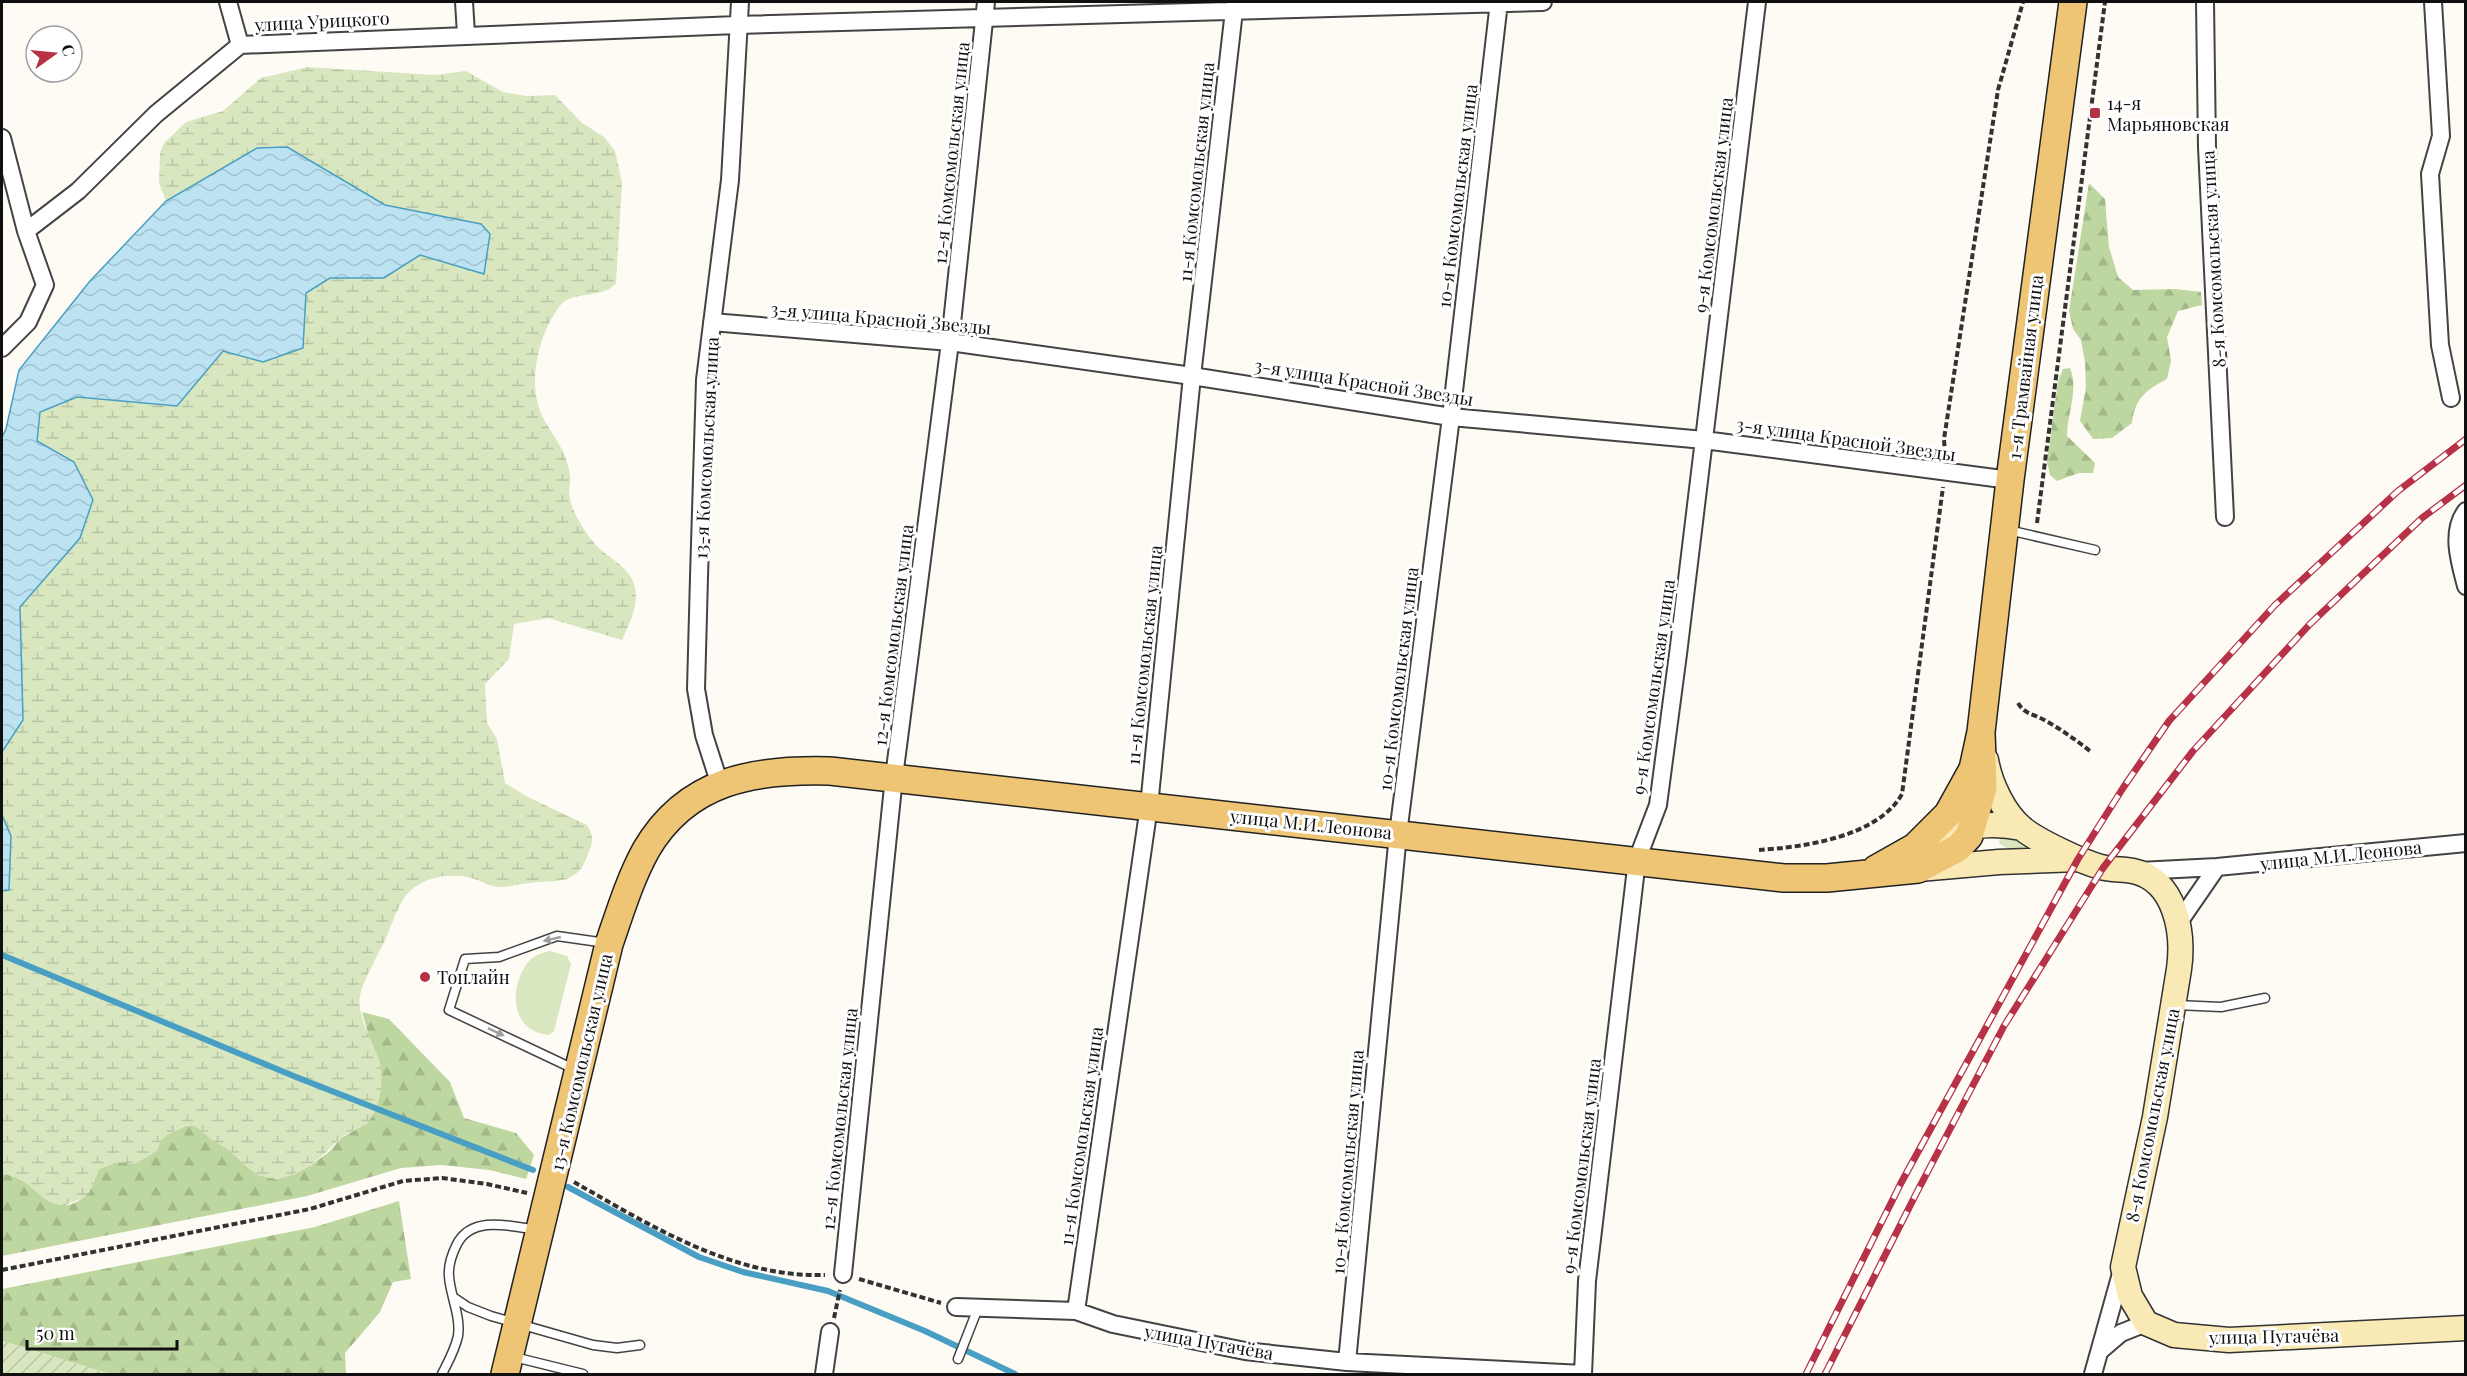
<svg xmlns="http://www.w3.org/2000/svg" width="2467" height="1376" font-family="'Playfair Display',serif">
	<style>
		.grass { fill: #d8e7c0 }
		.forest { fill: url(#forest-firs) }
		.wetland { fill: url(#wetland-marsh) }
		.garden { fill: url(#garden-furrows) }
		.water { fill: url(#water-waves); stroke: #499fc3; stroke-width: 1.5 }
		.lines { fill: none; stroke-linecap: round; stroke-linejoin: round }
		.stream { stroke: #499fc3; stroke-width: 6 }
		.service-casing { stroke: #434343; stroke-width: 11 }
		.minor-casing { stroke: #434343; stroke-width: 20 }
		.secondary-casing { stroke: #323232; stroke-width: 27 }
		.primary-casing { stroke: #212121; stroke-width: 30 }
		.path { stroke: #323232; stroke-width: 4; stroke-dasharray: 6 3; stroke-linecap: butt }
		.service { stroke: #fff; stroke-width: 8 }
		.minor { stroke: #fff; stroke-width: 16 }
		.secondary { stroke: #f9eab5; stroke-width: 24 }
		.primary { stroke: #eec475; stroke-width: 27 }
		.rail-casing { stroke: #b73246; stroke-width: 7 }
		.rail { stroke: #fff; stroke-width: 4.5; stroke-dasharray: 14; stroke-linecap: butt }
		.oneway { fill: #9f9f9f }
		.poi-dot { fill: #b73246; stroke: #fff; stroke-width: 2 }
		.labels { text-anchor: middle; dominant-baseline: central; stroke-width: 6; stroke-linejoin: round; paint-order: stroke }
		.street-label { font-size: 18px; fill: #101010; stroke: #fff }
		.poi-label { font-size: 18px; fill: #101010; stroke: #fff; text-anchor: start }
	</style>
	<defs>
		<pattern id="forest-firs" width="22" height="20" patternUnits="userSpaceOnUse" patternTransform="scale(1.5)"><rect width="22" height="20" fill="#bed7a0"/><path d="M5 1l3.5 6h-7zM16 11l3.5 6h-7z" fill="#a2b889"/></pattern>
		<pattern id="wetland-marsh" width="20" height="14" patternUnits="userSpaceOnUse" patternTransform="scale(1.5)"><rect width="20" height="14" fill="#d8e7c0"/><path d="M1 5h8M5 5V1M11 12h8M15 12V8" fill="none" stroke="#b8c5a4"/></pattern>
		<pattern id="garden-furrows" width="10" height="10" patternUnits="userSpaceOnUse" patternTransform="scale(1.5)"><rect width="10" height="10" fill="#d8e7c0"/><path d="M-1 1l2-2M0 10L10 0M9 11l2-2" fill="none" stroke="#b8c5a4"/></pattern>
		<pattern id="water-waves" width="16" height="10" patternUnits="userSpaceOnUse" patternTransform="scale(1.5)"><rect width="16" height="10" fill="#bde3f2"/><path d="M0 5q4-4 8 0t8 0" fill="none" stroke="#a1c2ce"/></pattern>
	</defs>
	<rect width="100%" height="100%" fill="#fefbf5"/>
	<path class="grass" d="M2006,833L2055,852L2009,850L1999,843L2001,835Z
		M550,951L567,956L571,964L554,1031L549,1035C510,1032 508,986 529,961C534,955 542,953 550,951Z"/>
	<path class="forest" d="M2089,183L2105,199L2109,247L2118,277L2133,290L2176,289L2201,292L2202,305L2178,311L2167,337L2171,361L2167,379C2145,391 2135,398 2132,423L2112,438L2093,439L2080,421L2086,387L2085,363L2081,340L2073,329L2069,311Z
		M2070,368C2079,389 2067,414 2067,436L2095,463L2093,473H2079L2057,481L2050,475L2047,462L2058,381L2063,369Z
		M362,1012L389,1019L450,1082L464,1118L516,1133L534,1155L526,1179L489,1170L442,1165L401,1168L307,1196L2,1256V1173C9,1175 17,1177 23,1181C45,1194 60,1220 87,1194C93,1188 95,1176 99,1169L117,1162L135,1164L166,1135L185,1126L194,1125L202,1129L209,1137L225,1147L258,1175L277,1179L295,1174L311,1165L329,1152L341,1138L367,1123L380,1089L379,1060L369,1037Z
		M399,1201L411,1279L393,1282L380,1312L345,1353L346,1374H110L2,1341V1289L315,1227Z"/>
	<path class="wetland" d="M308,67L435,75L466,71L503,92L526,96L555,95L581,122L604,137L615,151L622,183L616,283C603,300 572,289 559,307C539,334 528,379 540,411C546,427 560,441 566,459C567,464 570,470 570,476C571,484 568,492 570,499C573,513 582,527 591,539C602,556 627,563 634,584C640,604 630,622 622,640L548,618L514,624L509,659L485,684L487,723L497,739L505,783L526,796L587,825C594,836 593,842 588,854C577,887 557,879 529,883C517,884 505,889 493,886C486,884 479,880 471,878C451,873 427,876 411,890C399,900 393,923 386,938C379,953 363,981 360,996C357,1015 371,1040 378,1057C385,1074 381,1109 368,1122C361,1129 348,1131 341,1138C330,1148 322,1157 310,1165C295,1175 277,1183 259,1175C245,1169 236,1154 224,1147C219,1143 213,1142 208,1137C195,1125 191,1121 174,1131C164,1136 160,1141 157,1151L135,1164L117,1162L99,1169L89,1193L83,1198L65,1205L55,1204L46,1200L21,1179L2,1173V891L9,890L11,836L2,815V752L23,720L20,607L80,538L74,462L37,441L39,412L77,397L176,406L223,351L263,362L306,293L329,278H384L420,255L484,274L481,224L385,205L287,147L257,148L166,201L159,183L160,153L164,143L186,122L223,111L261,78Z"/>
	<path class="garden" d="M2,1341L110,1374H2Z"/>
	<path class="water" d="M287,147L385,205L481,224L490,234L484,274L420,255L384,278H330L306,293L303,348L263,362L223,351L177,406L77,397L40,412L37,441L74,462L93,500L80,538L20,607L23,720L2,752V437L6,429L19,370L90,281L166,201L257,148Z
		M2,815L11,836L9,890L2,891Z"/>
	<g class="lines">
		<path class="stream" d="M2,955L296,1077L533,1170
			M568,1187L699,1257L743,1272L828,1291L925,1331L1015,1374"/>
		<defs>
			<path id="service" d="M2008,530L2095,550
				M2176,1005L2221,1007L2265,998
				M576,1070L449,1010L465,959L499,957L557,936L606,943
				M453,1297L468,1307L491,1316L593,1345L617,1348L640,1345
				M514,1357L583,1374
				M958,1359L978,1308
				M442,1374C448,1362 455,1350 458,1336C461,1316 450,1295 449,1276C448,1265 452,1254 457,1244C472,1215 510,1226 537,1230"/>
			<path id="minor" d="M228,2L240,45
				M464,2L466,34
				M2205,2L2207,147L2225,517
				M2433,2L2441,136L2430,174L2440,345L2451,398
				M2,138L26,231
				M712,322L950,342L1192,376L1451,417L1704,440L2010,480
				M2,348L28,322L45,285L26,231L78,191L156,114L240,45L737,25L1543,2
				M2466,511C2450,532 2460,563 2466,586
				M720,785L704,735L696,689L699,577L705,380L730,180L740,2
				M2139,871L2217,867L2466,843
				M2177,925L2217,867
				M843,1274L894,777L950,342L986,2
				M956,1307L1076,1311L1113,1324L1245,1351L1347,1362L1583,1374
				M1076,1311L1149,806L1192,376L1235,2
				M2100,1351L2121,1333L2146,1323
				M1347,1362L1398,834L1451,417L1499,2
				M824,1374L830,1332
				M1583,1374L1587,1281L1637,860L1658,805L1678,654L1757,2
				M2093,1374L2122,1270"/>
			<path id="secondary" d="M1986,760C1990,783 2004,814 2023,829C2038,841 2082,862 2101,867C2111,870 2123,869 2133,871C2176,880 2184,933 2179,969L2155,1117L2123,1267L2130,1296L2146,1323L2174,1335L2229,1340L2466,1328
				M1915,847C1957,831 1976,819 2022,828
				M1919,869L1999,862L2078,859"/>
			<path id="primary" d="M1876,869L1915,847L1948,814L1973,769L1981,732L2010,480L2073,2
				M505,1374L609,944C620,912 630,879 646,850C687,779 756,769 830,771L1784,878H1827L1918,869L1958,848L1969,836L1983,788L1981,732"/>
		</defs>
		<use href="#service" class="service-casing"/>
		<use href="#minor" class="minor-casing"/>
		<use href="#secondary" class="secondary-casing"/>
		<use href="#primary" class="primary-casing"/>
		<path class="path" d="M1945,455L1944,439L1998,90L2023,2
			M2037,523L2105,2
			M2018,703C2025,715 2035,714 2046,721C2062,730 2076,740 2090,751
			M1759,850C1804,847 1878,837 1902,794L1943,487
			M574,1182C651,1226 734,1278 825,1275
			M2,1270L310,1209L403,1181L442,1178L487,1184L527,1193
			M859,1279L941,1303
			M834,1318L840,1290"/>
		<use href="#service" class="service"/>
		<use href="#minor" class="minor"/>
		<use href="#secondary" class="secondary"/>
		<use href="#primary" class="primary"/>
		<defs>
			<path id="rail" d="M1806,1374L1901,1183L2078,859L2123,788L2169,721L2275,605L2398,491L2466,439
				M1825,1374L1917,1192L2004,1026L2103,868L2193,751L2310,624L2422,518L2466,485"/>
		</defs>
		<use href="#rail" class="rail-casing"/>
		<use href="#rail" class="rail"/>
	</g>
	<defs><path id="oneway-solid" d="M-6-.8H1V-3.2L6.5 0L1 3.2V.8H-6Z" transform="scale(1.5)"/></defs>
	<g class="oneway">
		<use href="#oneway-solid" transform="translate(552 939) rotate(167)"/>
		<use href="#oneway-solid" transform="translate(496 1032) rotate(25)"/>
	</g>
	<g class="poi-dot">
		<rect x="2089" y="107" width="12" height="12" rx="3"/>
		<circle cx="425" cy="977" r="6"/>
	</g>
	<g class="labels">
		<g class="street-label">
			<text transform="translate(322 21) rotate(-3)">улица Урицкого</text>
			<text transform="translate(951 153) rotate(-84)">12-я Комсомольская улица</text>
			<text transform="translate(1196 172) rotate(-84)">11-я Комсомольская улица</text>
			<text transform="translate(1457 196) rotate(-83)">10-я Комсомольская улица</text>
			<text transform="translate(1713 205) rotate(-83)">9-я Комсомольская улица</text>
			<text transform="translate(2213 259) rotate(-93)">8-я Комсомольская улица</text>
			<text transform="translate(881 318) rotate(5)">3-я улица Красной Звезды</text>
			<text transform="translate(2025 367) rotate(-83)">1-я Трамвайная улица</text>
			<text transform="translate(1364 382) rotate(9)">3-я улица Красной Звезды</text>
			<text transform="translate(1846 439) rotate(8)">3-я улица Красной Звезды</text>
			<text transform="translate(706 448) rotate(-87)">13-я Комсомольская улица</text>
			<text transform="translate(893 635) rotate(-83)">12-я Комсомольская улица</text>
			<text transform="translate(1144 655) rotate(-84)">11-я Комсомольская улица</text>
			<text transform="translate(1398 679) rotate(-83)">10-я Комсомольская улица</text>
			<text transform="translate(1653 687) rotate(-82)">9-я Комсомольская улица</text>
			<text transform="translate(1311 824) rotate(6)">улица М.И.Леонова</text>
			<text transform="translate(2341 855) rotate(-6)">улица М.И.Леонова</text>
			<text transform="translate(581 1062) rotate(-77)">13-я Комсомольская улица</text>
			<text transform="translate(2152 1115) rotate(-79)">8-я Комсомольская улица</text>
			<text transform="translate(839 1119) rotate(-84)">12-я Комсомольская улица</text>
			<text transform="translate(1081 1136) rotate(-82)">11-я Комсомольская улица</text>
			<text transform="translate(1347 1162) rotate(-85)">10-я Комсомольская улица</text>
			<text transform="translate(1581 1166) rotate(-83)">9-я Комсомольская улица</text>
			<text transform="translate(2274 1336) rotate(-1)">улица Пугачёва</text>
			<text transform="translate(1209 1342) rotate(10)">улица Пугачёва</text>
		</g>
		<g class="poi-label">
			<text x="2107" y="103">14-я<tspan x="2107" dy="21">Марьяновская</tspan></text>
			<text x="437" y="977">Топлайн</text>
		</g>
	</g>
	<rect width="2467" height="1376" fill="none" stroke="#101010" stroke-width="6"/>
	<g transform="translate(54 54) rotate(75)"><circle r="28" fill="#ffffff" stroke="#9f9f9f" stroke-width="1.5"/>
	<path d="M0-4.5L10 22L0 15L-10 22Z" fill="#b73246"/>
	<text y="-9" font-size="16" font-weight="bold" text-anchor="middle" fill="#101010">С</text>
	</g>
	<path d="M27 1340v9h150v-9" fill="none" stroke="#101010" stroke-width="3"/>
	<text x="36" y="1340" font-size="18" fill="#101010" stroke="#ffffff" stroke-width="4.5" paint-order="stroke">50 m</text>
</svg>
